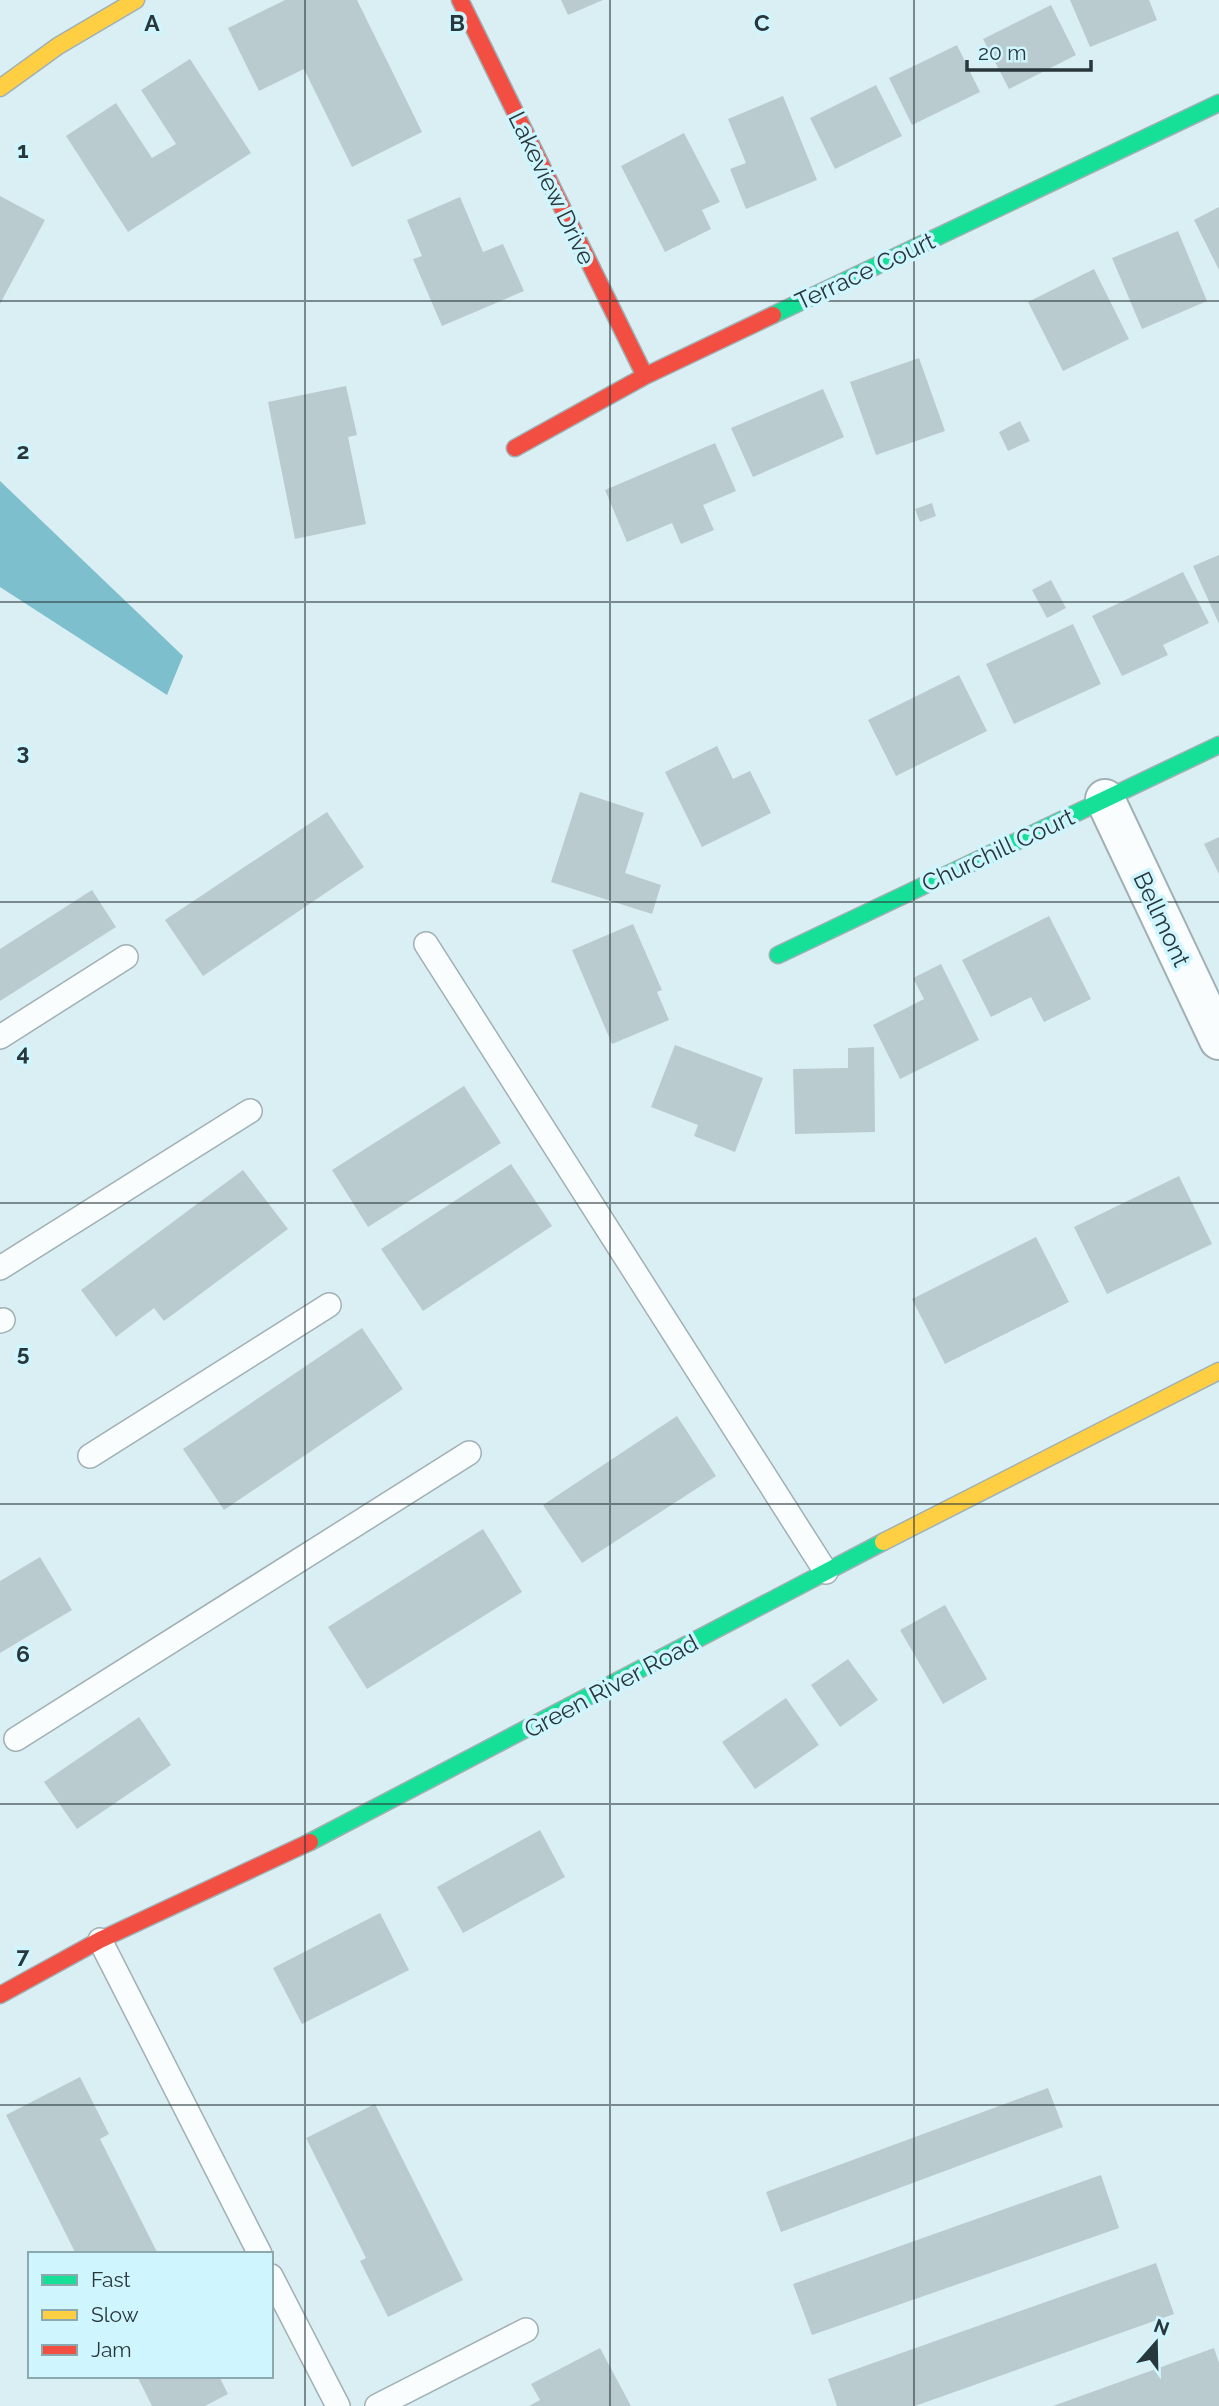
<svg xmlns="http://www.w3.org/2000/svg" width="1219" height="2406" font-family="Raleway,sans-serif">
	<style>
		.water { fill: #7ebfce }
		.building { fill: #bacbcf }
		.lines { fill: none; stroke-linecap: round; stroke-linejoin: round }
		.lane-casing { stroke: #a0b0b4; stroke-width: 26 }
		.street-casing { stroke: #a0b0b4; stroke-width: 42 }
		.fast-casing { stroke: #a0b0b4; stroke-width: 19 }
		.slow-casing { stroke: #a0b0b4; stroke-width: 19 }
		.jam-casing { stroke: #a0b0b4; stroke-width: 19 }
		.lane { stroke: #f9fdfd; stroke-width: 23 }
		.street { stroke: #f9fdfd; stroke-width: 38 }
		.fast { stroke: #16e098; stroke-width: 16 }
		.slow { stroke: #ffcf43; stroke-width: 16 }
		.jam { stroke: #f24e42; stroke-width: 16 }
		.grid { fill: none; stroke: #28373b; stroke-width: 2; stroke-opacity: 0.55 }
		.labels { text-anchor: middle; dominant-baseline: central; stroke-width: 7; stroke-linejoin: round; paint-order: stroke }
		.street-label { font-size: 24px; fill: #28373b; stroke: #cff5fe }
		.grid-label { font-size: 23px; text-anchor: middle; font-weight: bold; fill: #28373b; stroke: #cff5fe; stroke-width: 7; stroke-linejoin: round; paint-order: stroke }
	</style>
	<rect width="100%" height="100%" fill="#daeff4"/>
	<path class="water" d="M0,481L183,656L167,695L0,587Z"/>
	<path class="building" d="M285,0H357L422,132L352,167L304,69L259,91L228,28Z
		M561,0H603L568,15Z
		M1070,0H1149L1157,20L1090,47Z
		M1051,5L1076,55L1009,89L983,39Z
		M957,45L980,92L912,125L889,78Z
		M190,59L251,153L128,232L66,136L116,103L152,158L176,144L141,90Z
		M876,85L902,136L835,169L810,118Z
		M783,96L817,180L746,209L730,169L746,163L728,119Z
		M684,133L720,202L702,210L711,229L665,252L621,166Z
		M0,196L45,220L0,304Z
		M460,197L483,252L503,244L524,291L442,326L413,259L422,256L407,220Z
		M1219,207V270L1194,220Z
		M1178,231L1207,301L1142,329L1112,258Z
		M1094,269L1129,339L1063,371L1028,302Z
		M919,358L945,431L876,455L850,382Z
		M346,386L357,435L348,437L366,524L295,539L268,402Z
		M823,389L844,437L753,477L731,428Z
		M1020,421L1030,441L1008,451L999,432Z
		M715,443L736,491L703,505L714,530L681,544L672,523L627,542L605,490Z
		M932,503L936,516L920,522L915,509Z
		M1219,555V624L1193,566Z
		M1183,572L1209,623L1163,645L1168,655L1122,676L1092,616Z
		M1051,580L1066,608L1047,618L1032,590Z
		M1073,624L1101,684L1014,724L986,664Z
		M959,675L987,731L896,776L868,720Z
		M717,746L733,779L750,771L771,813L702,847L665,772Z
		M580,792L644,813L625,873L661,885L652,914L551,882Z
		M327,812L364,867L203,976L165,920Z
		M1219,837V874L1204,844Z
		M92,890L116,927L0,1001V949Z
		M1049,916L1091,999L1044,1022L1031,997L991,1017L962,960Z
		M633,924L662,990L657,992L669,1020L612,1044L572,950Z
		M941,964L979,1040L900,1079L873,1025L924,999L913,978Z
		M675,1045L763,1078L735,1152L694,1136L698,1125L651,1107Z
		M874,1047L875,1132L795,1134L793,1069L848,1068V1048Z
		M464,1086L501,1143L368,1227L332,1170Z
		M511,1164L552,1226L423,1311L381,1249Z
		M243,1170L288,1229L164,1321L154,1308L116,1337L81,1290Z
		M1179,1176L1212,1244L1107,1294L1074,1227Z
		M1036,1237L1069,1302L945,1364L912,1299Z
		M362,1328L403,1389L224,1510L183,1449Z
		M677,1416L716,1476L582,1563L543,1505Z
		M483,1529L522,1592L367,1689L328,1627Z
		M40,1557L72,1610L0,1653V1581Z
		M945,1605L987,1679L943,1704L900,1630Z
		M848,1659L878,1700L840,1727L811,1685Z
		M786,1698L819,1745L755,1789L722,1742Z
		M139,1717L171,1765L77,1829L44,1782Z
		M540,1830L565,1877L463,1933L437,1887Z
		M380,1913L409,1970L302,2024L273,1968Z
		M80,2077L109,2134L100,2139L158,2254H76L6,2115Z
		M1048,2088L1063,2127L781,2232L766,2192Z
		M375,2104L463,2280L388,2317L360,2261L366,2258L306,2138Z
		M1101,2175L1119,2228L812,2335L793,2284Z
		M1156,2263L1174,2314L915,2406H837L828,2379Z
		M600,2348L631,2406H529L540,2400L531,2384Z
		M1214,2348L1219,2363V2406H1053Z
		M137,2376H219L228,2394L205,2406H152Z"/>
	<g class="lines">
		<defs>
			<path id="lane" d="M426,944L826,1572
				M0,1037L126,957
				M0,1268L250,1111
				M0,1321L3,1320
				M90,1456L329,1305
				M16,1739L469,1453
				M100,1940L260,2254
				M271,2276L338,2406
				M377,2406L526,2330"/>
			<path id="street" d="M1105,799L1219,1040"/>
			<path id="fast" d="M773,315L1219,103
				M778,955L1219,745
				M310,1842L883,1542"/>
			<path id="slow" d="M0,88L58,46L136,0
				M883,1542L1219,1371"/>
			<path id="jam" d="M460,0L645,376
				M515,448L645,376L773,315
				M0,1995L100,1940L310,1842"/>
		</defs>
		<use href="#lane" class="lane-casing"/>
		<use href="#street" class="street-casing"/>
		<use href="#fast" class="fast-casing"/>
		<use href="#slow" class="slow-casing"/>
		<use href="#jam" class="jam-casing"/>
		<use href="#lane" class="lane"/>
		<use href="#street" class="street"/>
		<use href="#fast" class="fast"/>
		<use href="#slow" class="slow"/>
		<use href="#jam" class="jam"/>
	</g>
	<path class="grid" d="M305,0V2406M610,0V2406M914,0V2406M0,301H1219M0,602H1219M0,902H1219M0,1203H1219M0,1504H1219M0,1804H1219M0,2105H1219"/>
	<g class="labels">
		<g class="street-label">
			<text transform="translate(552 188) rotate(64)">Lakeview Drive</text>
			<text transform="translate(865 271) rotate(-25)">Terrace Court</text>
			<text transform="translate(998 850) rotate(-25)">Churchill Court</text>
			<text transform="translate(1162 919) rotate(65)">Bellmont</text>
			<text transform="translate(611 1686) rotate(-28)">Green River Road</text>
		</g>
	</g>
	<g class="grid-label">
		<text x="152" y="31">A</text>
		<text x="457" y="31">B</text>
		<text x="762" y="31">C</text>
		<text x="23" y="158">1</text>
		<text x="23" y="459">2</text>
		<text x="23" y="760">3</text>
		<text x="23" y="1061">4</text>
		<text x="23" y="1361">5</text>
		<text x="23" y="1662">6</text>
		<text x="23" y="1963">7</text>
	</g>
	<rect x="28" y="2252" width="245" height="126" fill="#cff5fe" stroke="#8ca9b0" stroke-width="2"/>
	<rect x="42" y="2275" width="35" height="10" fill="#16e098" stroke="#8ca9b0" stroke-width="2"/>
	<text x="91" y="2287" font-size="21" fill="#28373b">Fast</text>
	<rect x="42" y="2310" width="35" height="10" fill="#ffcf43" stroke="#8ca9b0" stroke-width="2"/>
	<text x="91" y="2322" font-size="21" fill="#28373b">Slow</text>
	<rect x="42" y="2345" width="35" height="10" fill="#f24e42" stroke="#8ca9b0" stroke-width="2"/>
	<text x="91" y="2357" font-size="21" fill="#28373b">Jam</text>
	<g transform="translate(1156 2343) rotate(20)" stroke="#cff5fe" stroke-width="5" paint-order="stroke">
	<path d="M0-5L12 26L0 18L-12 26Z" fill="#28373b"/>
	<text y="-10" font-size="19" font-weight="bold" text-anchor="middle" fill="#28373b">N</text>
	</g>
	<path d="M967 60v10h124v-10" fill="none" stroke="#28373b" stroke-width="3.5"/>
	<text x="978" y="60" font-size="21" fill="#28373b" stroke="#cff5fe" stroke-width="5" paint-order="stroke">20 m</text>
</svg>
